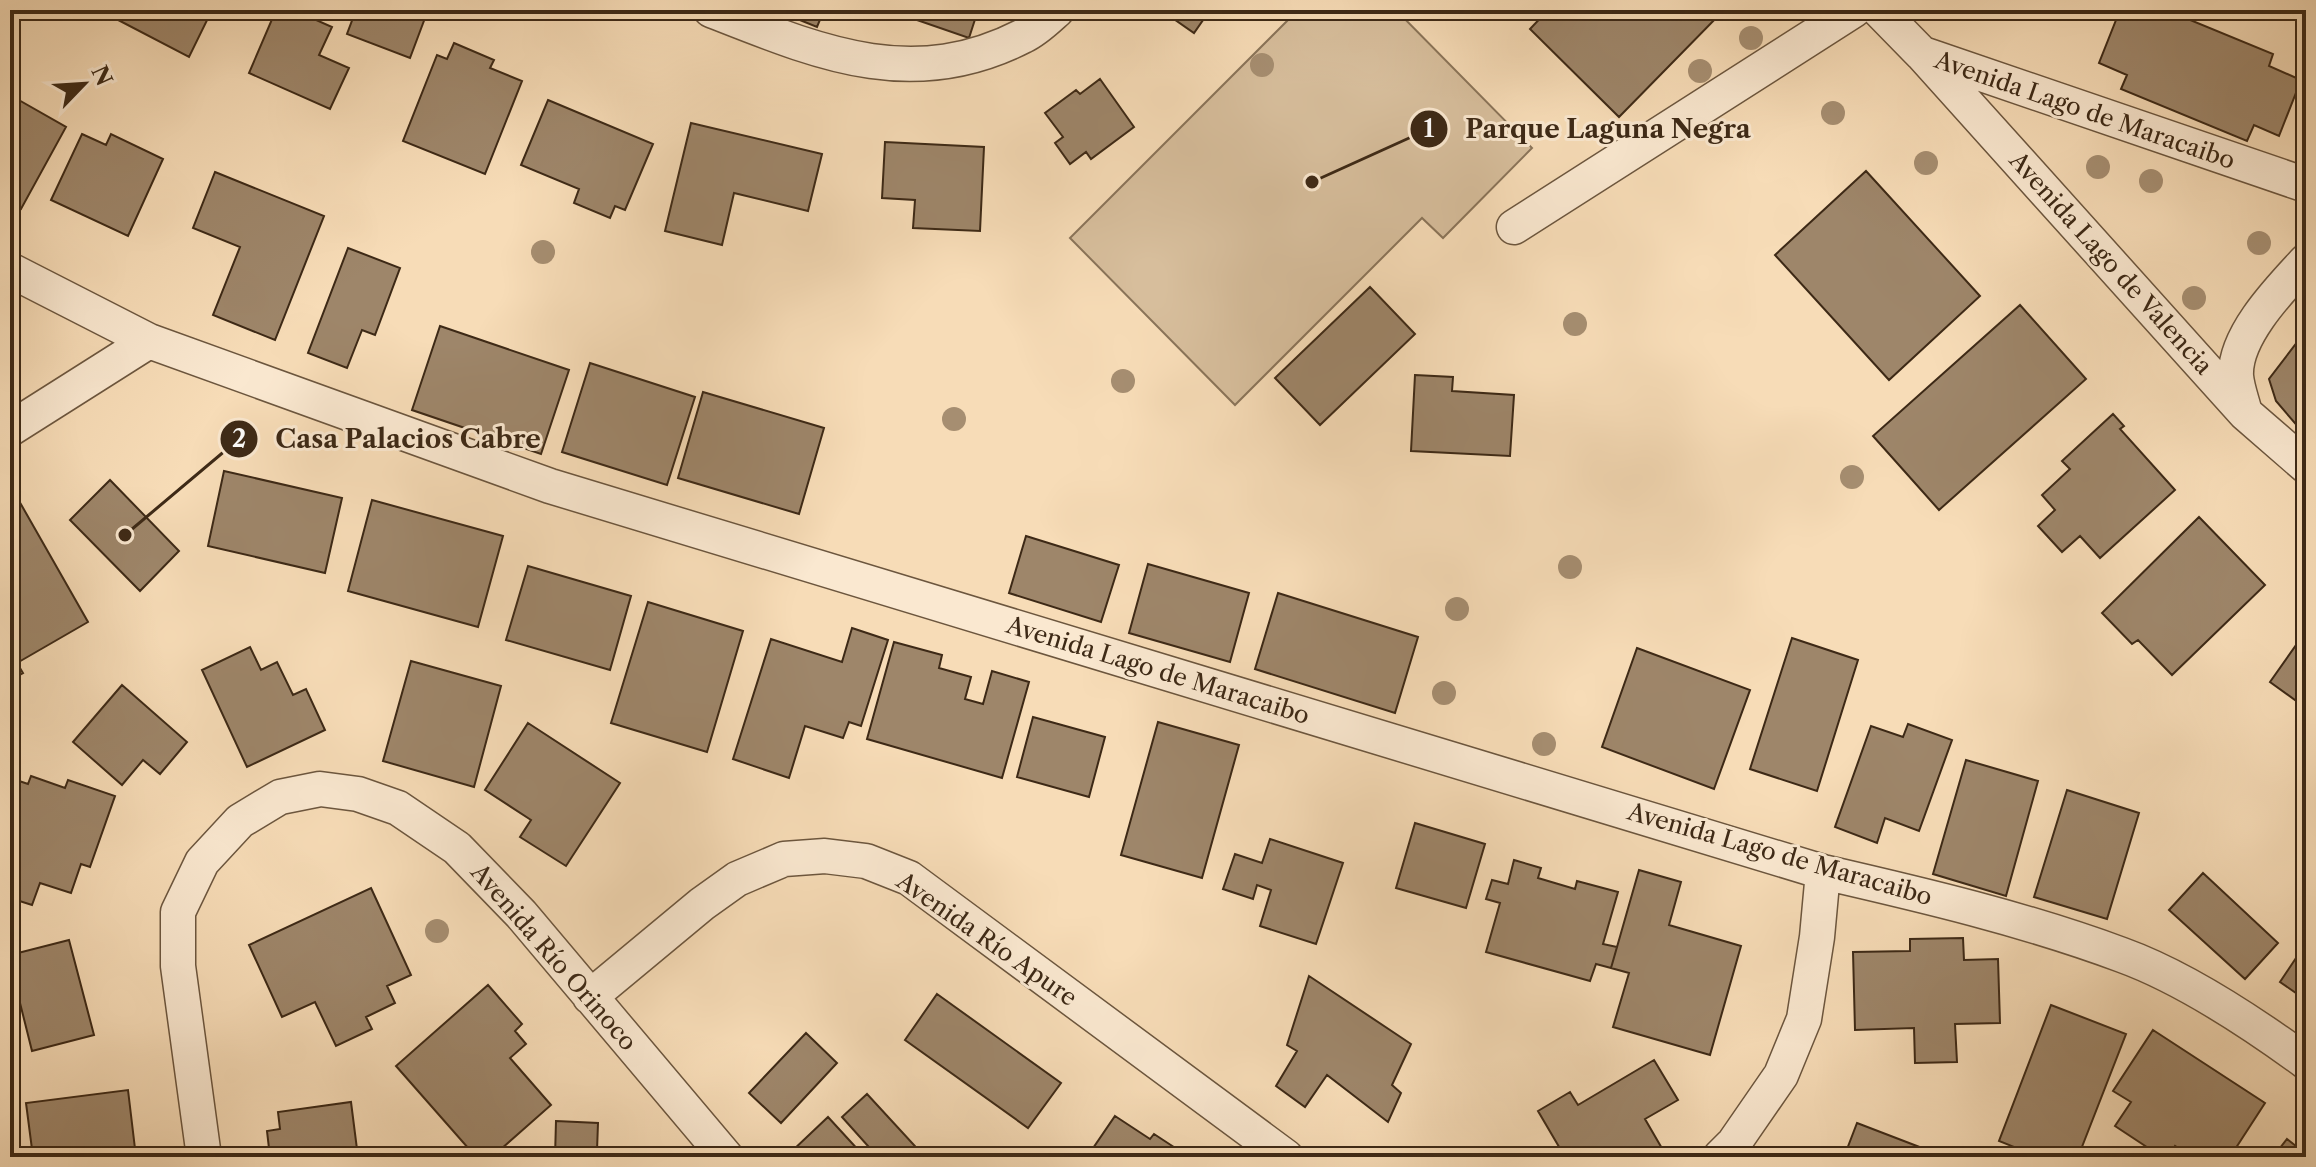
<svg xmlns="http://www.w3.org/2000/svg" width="2316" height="1167" font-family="'Libre Caslon Text',serif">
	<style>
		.green { fill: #d7be9c; stroke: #8a7459; stroke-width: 2 }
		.building { fill: #9e866a; stroke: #3d2916; stroke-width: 2 }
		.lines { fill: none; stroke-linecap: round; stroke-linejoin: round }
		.street-casing { stroke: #6c563e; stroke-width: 37 }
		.street { stroke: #fae8d0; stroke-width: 34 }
		.tree { fill: #a68e71 }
		.labels { text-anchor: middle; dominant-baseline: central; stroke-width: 6; stroke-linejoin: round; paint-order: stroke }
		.street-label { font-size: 24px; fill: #3d2916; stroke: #fae8d0 }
		.leader { fill: none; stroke: #3d2916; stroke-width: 3 }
		.callout-dot { fill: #3d2916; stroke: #fae8d0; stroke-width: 3 }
		.mark-label { font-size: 24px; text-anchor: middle; font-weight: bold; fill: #fff }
		.callout-label { font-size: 26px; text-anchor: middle; font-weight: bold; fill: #3d2916; stroke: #fae8d0; stroke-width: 6; stroke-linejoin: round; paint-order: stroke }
	</style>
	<rect width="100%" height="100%" fill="#f7dcb7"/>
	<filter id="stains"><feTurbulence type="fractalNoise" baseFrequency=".0025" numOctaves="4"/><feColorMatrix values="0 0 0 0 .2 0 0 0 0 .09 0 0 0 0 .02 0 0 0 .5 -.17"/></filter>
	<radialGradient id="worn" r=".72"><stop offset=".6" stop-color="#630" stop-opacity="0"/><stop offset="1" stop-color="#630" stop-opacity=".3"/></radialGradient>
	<path class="green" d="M1298,10H1396L1532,148L1443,238L1422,218L1235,405L1070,238Z"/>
	<path class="building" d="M99,10H212L189,57Z
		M276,10H309L307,16L332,27L319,55L349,68L330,109L249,73Z
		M356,10H428L410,58L347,34Z
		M775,10H824L817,27Z
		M888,10H978L969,38Z
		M1161,10H1210L1194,33Z
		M1548,10H1724L1619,117L1530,29Z
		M2120,10H2136L2153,17L2156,10H2166L2273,54L2269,66L2301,80L2279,136L2254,125L2247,141L2121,89L2127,75L2099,63Z
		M454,43L494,60L490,68L522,81L485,174L403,141L437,55L447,59Z
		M1100,79L1134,127L1091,159L1086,152L1070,164L1055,143L1063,137L1045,113L1076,90L1080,94Z
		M10,95L66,127L21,209L10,203Z
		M548,100L653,144L625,210L615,206L610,218L574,203L579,189L521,165Z
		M691,123L822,154L808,211L734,193L722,245L665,231Z
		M82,134L106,145L111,134L163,159L128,236L51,200Z
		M885,142L984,147L980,231L913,228L915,200L882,198Z
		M1866,171L1980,296L1889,380L1775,255Z
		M215,172L324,216L275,340L213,315L240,247L193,228Z
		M348,248L400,268L375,335L362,330L347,368L308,353Z
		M1370,287L1415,334L1320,425L1275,378Z
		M2020,305L2086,379L1939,510L1873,436Z
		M440,326L569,370L541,454L412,410Z
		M2298,341L2306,348V436L2276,401L2269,379Z
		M590,363L695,397L667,485L562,452Z
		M1415,375L1453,377L1452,391L1514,395L1510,456L1411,451Z
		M703,392L824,428L799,514L678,478Z
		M2113,414L2124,426L2120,429L2175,490L2100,558L2080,536L2062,552L2038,526L2055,510L2042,495L2070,469L2062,461Z
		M224,471L342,498L325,573L208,546Z
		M110,480L179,551L140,591L70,520Z
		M10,485L88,622L17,663L23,673L10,680Z
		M372,500L503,536L478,627L348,591Z
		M2199,517L2265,585L2172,675L2138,640L2132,644L2102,613Z
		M1026,536L1119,565L1101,622L1009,593Z
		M1148,564L1249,593L1230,662L1129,633Z
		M528,566L631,596L610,670L506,640Z
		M1278,593L1418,637L1395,713L1255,669Z
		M648,602L743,631L707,752L611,723Z
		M852,628L888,640L861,726L849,722L843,738L805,726L789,778L733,759L771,639L842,662Z
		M2306,631V708L2270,682Z
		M1792,638L1858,660L1817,791L1750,769Z
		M894,642L942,655L939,668L971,677L965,699L983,704L992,671L1029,682L1002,778L867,739Z
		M250,647L261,670L277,662L293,695L306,689L325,730L247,767L202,670Z
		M1637,648L1750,690L1714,789L1602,747Z
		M411,661L501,686L474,787L383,761Z
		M122,685L187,742L160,774L143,760L122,785L73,742Z
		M1033,717L1105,737L1089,797L1017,777Z
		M1158,722L1239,745L1202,878L1121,855Z
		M528,723L620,783L566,866L520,837L531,820L485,790Z
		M1908,724L1952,740L1919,831L1885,818L1877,843L1835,827L1871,726L1903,737Z
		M1966,760L2038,781L2006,896L1933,874Z
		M31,776L65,788L68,780L115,796L90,867L81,864L71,893L40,883L32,905L10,898V778L28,784Z
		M2067,790L2139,813L2107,919L2034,897Z
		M1415,823L1485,844L1466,908L1396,888Z
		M1270,839L1343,863L1316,944L1260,926L1271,890L1257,885L1253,899L1223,889L1235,854L1262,863Z
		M1514,860L1541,868L1538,878L1575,889L1577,881L1618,892L1603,944L1617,947L1611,968L1596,964L1590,981L1486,952L1500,903L1486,899L1492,880L1508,884Z
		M1639,870L1681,882L1669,925L1741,946L1710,1055L1613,1027L1629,973L1611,968Z
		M2203,873L2278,943L2245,979L2169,910Z
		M371,888L411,975L387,986L395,1003L366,1017L372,1029L336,1046L315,1002L282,1017L249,945Z
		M1963,938L1964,960L1998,959L2000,1023L1955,1024L1957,1062L1915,1063L1914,1028L1855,1030L1853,952L1910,951V939Z
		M69,940L94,1035L32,1051L10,963V955Z
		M2306,943V1000L2280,982Z
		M1309,976L1411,1044L1392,1085L1401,1093L1388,1122L1327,1075L1305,1107L1276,1086L1297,1051L1287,1045Z
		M488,985L522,1024L515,1031L526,1044L510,1058L551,1105L492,1157H476L396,1066Z
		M937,994L1061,1083L1028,1128L905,1040Z
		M2051,1005L2126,1034L2078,1157H2039L1999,1141Z
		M2153,1030L2265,1103L2230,1157H2192L2175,1146L2168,1157H2162L2115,1126L2131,1102L2113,1091Z
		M806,1033L837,1063L781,1123L749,1093Z
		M1654,1060L1678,1100L1645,1119L1667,1157H1565L1538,1111L1570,1092L1578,1105Z
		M128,1090L136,1157H33L26,1103Z
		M867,1094L925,1157H796L791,1152L828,1117L861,1153L868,1146L842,1117Z
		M351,1102L358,1157H270L267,1131L280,1129L278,1112Z
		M1115,1116L1150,1139L1154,1134L1189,1157H1087Z
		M556,1121L598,1123L597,1151L615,1152L614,1157H555Z
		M1857,1123L1943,1156V1157H1844Z
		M2287,1139L2306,1154V1157H2273Z"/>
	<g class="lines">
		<defs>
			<path id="street" d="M711,10C818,52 912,93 1023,36C1036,30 1047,19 1057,10
				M1879,10L1922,54L2245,413L2306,466
				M1926,55L2306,185
				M1514,227L1854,10
				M10,270L149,341L550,486L1823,872C1923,895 2025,919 2122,955C2183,977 2254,1024 2306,1062
				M2245,413C2242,401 2237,388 2236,376C2234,336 2280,289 2306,261
				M10,429L149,341
				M590,997L702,904L737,879L784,859L825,856L866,861L909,878L1286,1157
				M204,1157L178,966V912L202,862L240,821L280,797L320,789L358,794L398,808L457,848L521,914L726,1157
				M1720,1157L1734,1143L1781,1075L1804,1019L1817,937L1823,872"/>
		</defs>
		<use href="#street" class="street-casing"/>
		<use href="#street" class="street"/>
	</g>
	<g class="tree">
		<circle cx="1751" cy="38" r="12"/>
		<circle cx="1262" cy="65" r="12"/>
		<circle cx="1700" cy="71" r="12"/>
		<circle cx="1833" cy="113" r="12"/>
		<circle cx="1926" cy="163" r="12"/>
		<circle cx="2098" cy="167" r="12"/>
		<circle cx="2151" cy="181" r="12"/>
		<circle cx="2259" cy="243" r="12"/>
		<circle cx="543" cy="252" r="12"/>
		<circle cx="2194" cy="298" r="12"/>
		<circle cx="1575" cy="324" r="12"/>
		<circle cx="1123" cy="381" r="12"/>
		<circle cx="954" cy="419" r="12"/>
		<circle cx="1852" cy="477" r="12"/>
		<circle cx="1570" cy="567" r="12"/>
		<circle cx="1457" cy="609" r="12"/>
		<circle cx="1444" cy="693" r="12"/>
		<circle cx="1544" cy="744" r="12"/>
		<circle cx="437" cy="931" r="12"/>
	</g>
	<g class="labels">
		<g class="street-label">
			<text transform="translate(2085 110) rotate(19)">Avenida Lago de Maracaibo</text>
			<text transform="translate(2111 263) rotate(48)">Avenida Lago de Valencia</text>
			<text transform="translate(1158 670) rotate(17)">Avenida Lago de Maracaibo</text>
			<text transform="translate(1780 854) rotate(16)">Avenida Lago de Maracaibo</text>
			<text transform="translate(987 939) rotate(35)">Avenida Río Apure</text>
			<text transform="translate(554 957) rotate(49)">Avenida Río Orinoco</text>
		</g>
	</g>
	<path class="leader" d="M1312 182L1429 129M125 535L239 439"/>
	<g class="callout-dot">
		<circle cx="1312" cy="182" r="8"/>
		<circle cx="125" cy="535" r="8"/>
		<circle cx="1429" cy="129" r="20"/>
		<circle cx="239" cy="439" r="20"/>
	</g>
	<g class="mark-label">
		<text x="1429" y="137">1</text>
		<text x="239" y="447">2</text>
	</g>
	<g class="callout-label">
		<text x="1608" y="138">Parque Laguna Negra</text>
		<text x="408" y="448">Casa Palacios Cabre</text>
	</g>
	<rect width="2316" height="1167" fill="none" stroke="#f7dcb7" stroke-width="40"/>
	<rect x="12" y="12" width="2292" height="1143" fill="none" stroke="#3d2916" stroke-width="4"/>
	<rect x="20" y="20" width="2276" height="1127" fill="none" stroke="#3d2916" stroke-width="2"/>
	<g transform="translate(84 84) rotate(65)" stroke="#fae8d0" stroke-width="6" paint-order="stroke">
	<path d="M0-6L14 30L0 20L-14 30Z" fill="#3d2916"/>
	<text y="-12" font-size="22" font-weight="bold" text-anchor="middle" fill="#3d2916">N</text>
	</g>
	<rect width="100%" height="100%" filter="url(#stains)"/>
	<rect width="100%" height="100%" fill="url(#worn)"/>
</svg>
